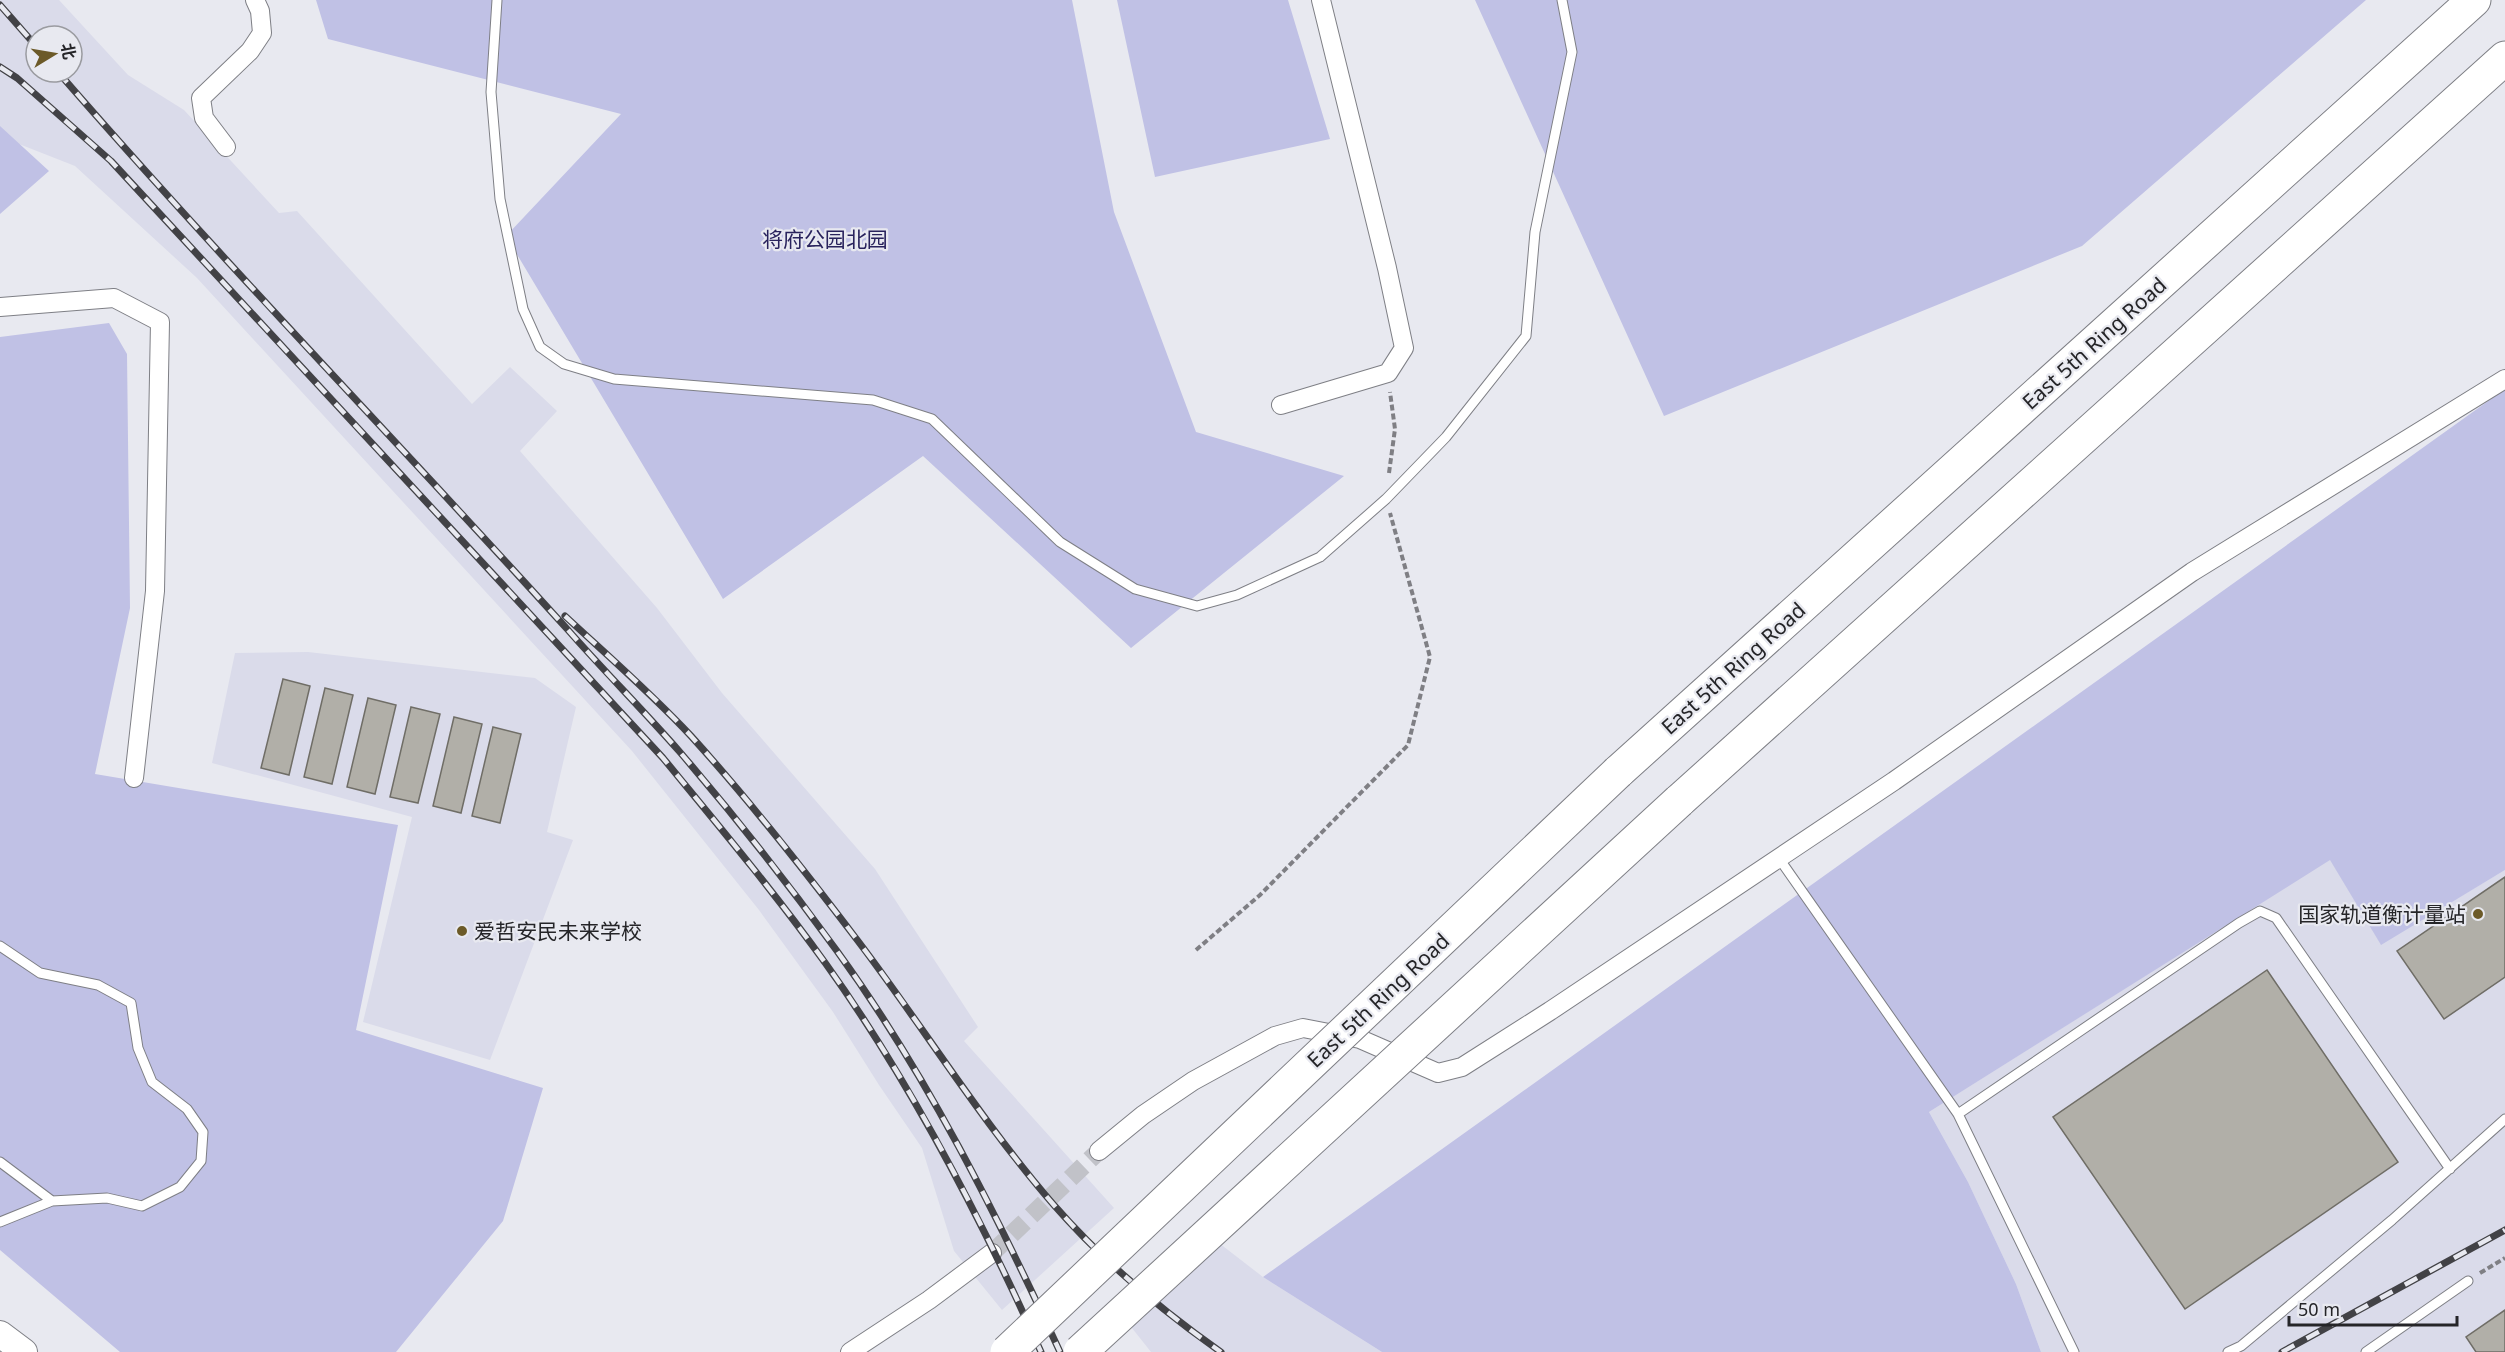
<svg xmlns="http://www.w3.org/2000/svg" width="2505" height="1352" font-family="'Noto Sans','Noto Sans SC',sans-serif">
	<style>
		.built { fill: #dadbea; fill-rule: evenodd }
		.green { fill: #c0c1e5 }
		.building { fill: #b1afa8; stroke: #6f6d66; stroke-width: 1.5 }
		.lines { fill: none; stroke-linecap: round; stroke-linejoin: round }
		.street-tunnel { stroke: #c1c2c8; stroke-width: 18; stroke-dasharray: 18 9; stroke-linecap: butt }
		.lane-casing { stroke: #7e7f85; stroke-width: 11 }
		.street-casing { stroke: #7e7f85; stroke-width: 20 }
		.secondary-casing { stroke: #7e7f85; stroke-width: 28 }
		.highway-casing { stroke: #7e7f85; stroke-width: 35 }
		.path { stroke: #7f7f84; stroke-width: 4; stroke-dasharray: 6 3; stroke-linecap: butt }
		.lane { stroke: #fff; stroke-width: 9 }
		.street { stroke: #fff; stroke-width: 18 }
		.secondary { stroke: #fff; stroke-width: 26 }
		.highway { stroke: #fff; stroke-width: 33 }
		.rail-casing { stroke: #424246; stroke-width: 7 }
		.rail { stroke: #e8e9f0; stroke-width: 4.5; stroke-dasharray: 14; stroke-linecap: butt }
		.highway-bridge-casing { stroke: #7e7f85; stroke-width: 35; stroke-linecap: butt }
		.highway-bridge { stroke: #fff; stroke-width: 33 }
		.poi-dot { fill: #6c5a28; stroke: #e8e9f0; stroke-width: 2 }
		.labels { text-anchor: middle; dominant-baseline: central; stroke-width: 4.5; stroke-linejoin: round; paint-order: stroke }
		.park-label { font-size: 21px; fill: #29235d; stroke: #e8e9f0 }
		.street-label { font-size: 21px; fill: #252528; stroke: #e8e9f0 }
		.poi-label { font-size: 21px; fill: #252528; stroke: #e8e9f0; text-anchor: end }
	</style>
	<rect width="100%" height="100%" fill="#e8e9f0"/>
	<path class="built" d="M0,0H59L128,75L184,110L279,213L297,211L472,404L510,367L557,411L520,451L657,608L722,693L875,869L978,1027L964,1041L1114,1208L1002,1310L954,1251L922,1148L879,1085L833,1012L759,910L632,751L197,278L75,166L14,142L0,127ZM36,36H72V72H36Z
		M308,652L535,678L576,707L547,832L573,840L490,1060L363,1022L412,817L212,763L235,653Z
		M2330,859L2381,944L2505,870V1352H2041L2016,1284L1968,1182L1929,1112Z
		M1219,1243L1263,1277L1382,1352H1151L1128,1323Z"/>
	<path class="green" d="M316,0H1072L1114,212L1196,432L1344,476L1131,648L923,456L723,599L506,236L621,114L328,39Z
		M1117,0H1288L1330,139L1155,177Z
		M1475,0H2366L2082,246L1664,416Z
		M0,126L49,171L0,214Z
		M109,323L127,354L130,608L95,774L398,825L356,1030L543,1088L503,1221L396,1352H120L0,1250V337Z
		M2505,389V870L2381,945L2330,860L1929,1112L1968,1182L2016,1284L2041,1352H1382L1263,1277Z"/>
	<path class="building" d="M283,679L310,686L289,775L261,768Z
		M325,688L353,695L332,784L304,777Z
		M368,698L396,705L375,794L347,787Z
		M411,707L440,714L418,803L390,797Z
		M454,717L482,724L461,813L433,806Z
		M493,727L521,734L500,823L472,816Z
		M2505,877V977L2444,1019L2397,951Z
		M2267,970L2398,1162L2185,1309L2053,1117Z
		M2505,1310V1352H2476L2466,1337Z"/>
	<g class="lines">
		<path class="street-tunnel" d="M992,1253L1099,1151"/>
		<defs>
			<path id="lane" d="M497,0L491,92L500,199L523,309L540,347L564,364L614,379L873,400L932,419L1060,542L1135,589L1197,606L1237,595L1320,557L1386,499L1446,437L1526,336L1535,232L1572,52L1562,0
				M1778,857L1958,1114L2074,1352
				M0,946L40,973L98,985L131,1003L138,1048L152,1082L187,1109L203,1132L201,1161L180,1187L142,1206L107,1198L52,1201L0,1222
				M1958,1114L2239,923L2260,911L2276,918L2450,1169
				M0,1162L52,1201
				M2228,1352L2241,1346L2392,1220L2505,1119
				M2366,1352L2468,1281"/>
			<path id="street" d="M226,147L204,118L201,98L250,51L262,33L260,11L255,0
				M0,307L114,298L160,322L155,591L134,778
				M1281,405L1388,373L1404,348L1387,268L1321,0
				M1099,1151L1143,1115L1193,1081L1275,1036L1303,1028L1360,1039L1438,1073L1462,1067L1550,1011L1894,781L2192,572L2505,379
				M850,1352L929,1300L992,1253"/>
			<path id="secondary" d="M0,1334L24,1352"/>
			<path id="highway" d="M1618,772L2474,0
				M1679,801L2505,58"/>
		</defs>
		<use href="#lane" class="lane-casing"/>
		<use href="#street" class="street-casing"/>
		<use href="#secondary" class="secondary-casing"/>
		<use href="#highway" class="highway-casing"/>
		<path class="path" d="M1389,473L1395,429L1390,392
			M1196,950L1260,895L1408,745L1430,657L1390,513
			M2480,1273L2505,1258"/>
		<use href="#lane" class="lane"/>
		<use href="#street" class="street"/>
		<use href="#secondary" class="secondary"/>
		<use href="#highway" class="highway"/>
		<defs>
			<path id="rail" d="M0,5L36,46
				M0,67L17,78L111,161L663,758C719,826 775,893 826,964C912,1084 981,1218 1041,1352
				M58,72C223,262 399,443 568,630C604,671 643,710 679,751C734,815 787,882 837,951C927,1075 996,1213 1060,1352
				M565,616C607,655 652,694 691,736C750,801 805,871 858,941C924,1028 982,1122 1053,1204C1102,1260 1161,1310 1221,1352
				M2282,1352L2505,1230"/>
		</defs>
		<use href="#rail" class="rail-casing"/>
		<use href="#rail" class="rail"/>
		<defs>
			<path id="highway-bridge" d="M1007,1352L1618,772
				M1080,1352L1679,801"/>
		</defs>
		<use href="#highway-bridge" class="highway-bridge-casing"/>
		<use href="#highway-bridge" class="highway-bridge"/>
	</g>
	<g class="poi-dot">
		<circle cx="2478" cy="914" r="6"/>
		<circle cx="462" cy="931" r="6"/>
	</g>
	<g class="labels">
		<g class="park-label">
			<text x="825" y="239">将府公园北园</text>
		</g>
		<g class="street-label">
			<text transform="translate(2094 343) rotate(-42)">East 5th Ring Road</text>
			<text transform="translate(1733 668) rotate(-42)">East 5th Ring Road</text>
			<text transform="translate(1378 1000) rotate(-43)">East 5th Ring Road</text>
		</g>
		<g class="poi-label">
			<text x="2466" y="914">国家轨道衡计量站</text>
			<text x="474" y="931" text-anchor="start">爱哲安民未来学校</text>
		</g>
	</g>
	<g transform="translate(54 54) rotate(79)"><circle r="28" fill="#e8e9f0" stroke="#9a9ba0" stroke-width="1.5"/>
	<path d="M0-4.5L10 22L0 15L-10 22Z" fill="#6c5a28"/>
	<text y="-9" font-size="16" font-weight="bold" text-anchor="middle" fill="#252528">北</text>
	</g>
	<path d="M2289 1316v9h168v-9" fill="none" stroke="#252528" stroke-width="3"/>
	<text x="2298" y="1316" font-size="18" fill="#252528" stroke="#e8e9f0" stroke-width="4.5" paint-order="stroke">50 m</text>
</svg>
